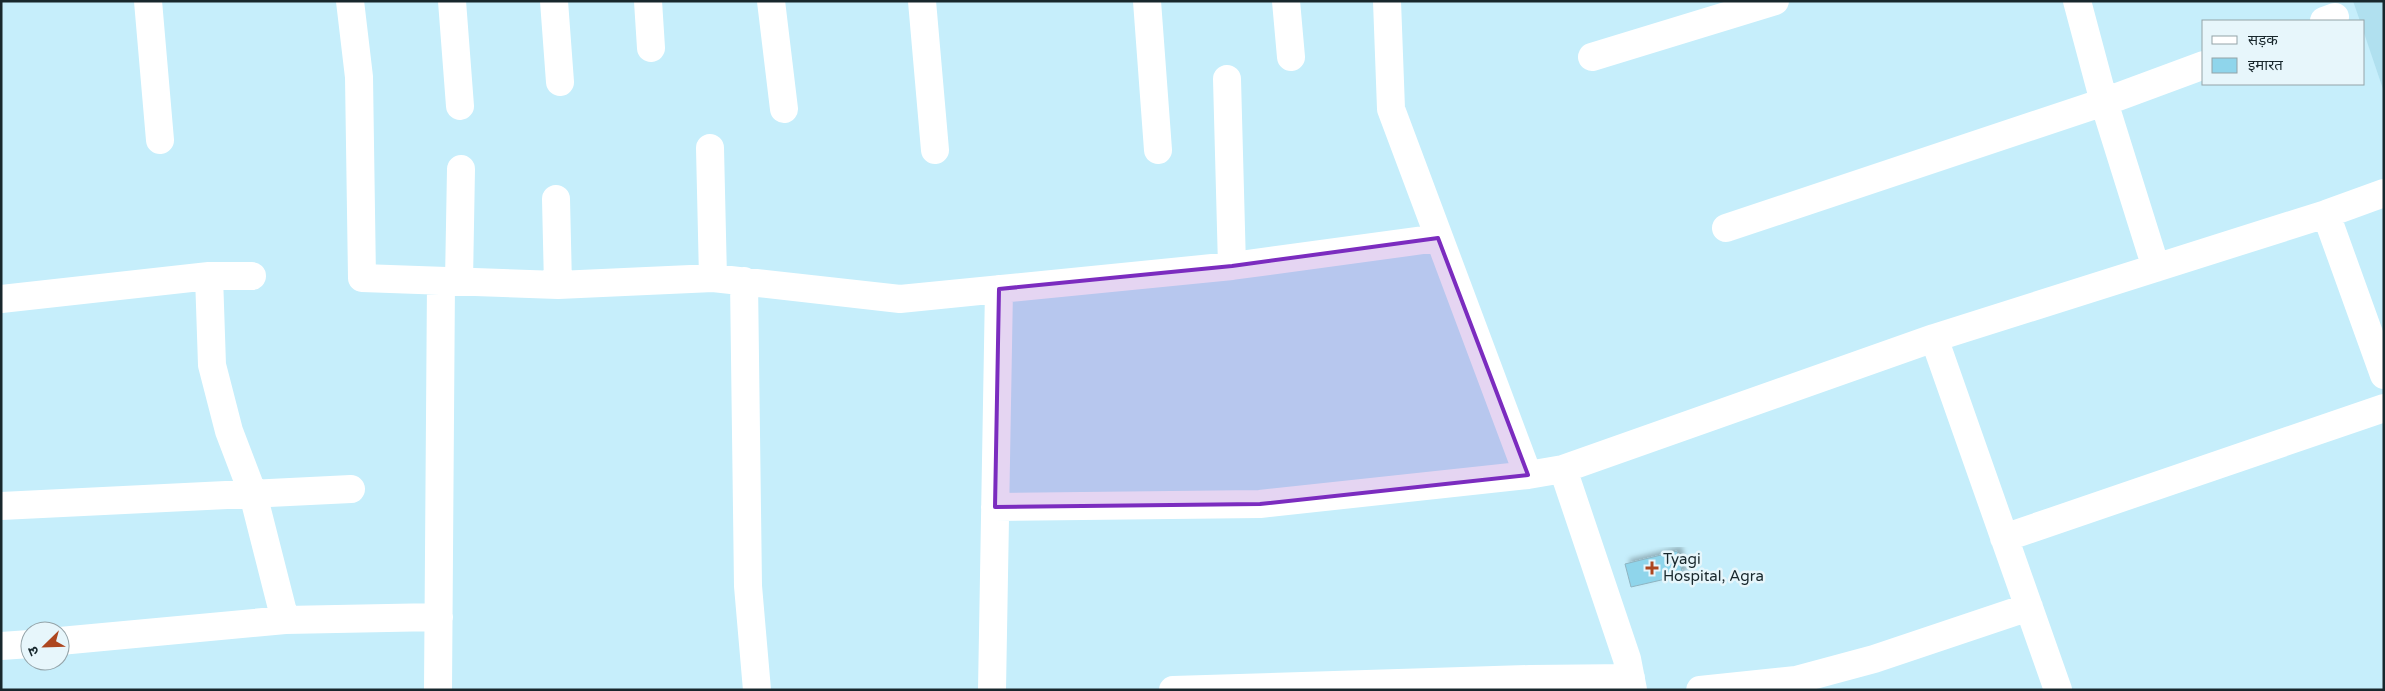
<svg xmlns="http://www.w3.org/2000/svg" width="2385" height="691" font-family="'Varela Round','Noto Sans Devanagari',sans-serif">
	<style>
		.built { fill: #b0e0ef }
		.building { fill: #8fd5eb; stroke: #8eb4c1; filter: url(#shadow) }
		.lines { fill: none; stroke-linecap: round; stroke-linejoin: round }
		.minor { stroke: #fff; stroke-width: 28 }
		.marked { fill: #7b2cbf; fill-opacity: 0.2; stroke: #7b2cbf; stroke-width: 4; stroke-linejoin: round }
		.poi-dot { fill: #ad4720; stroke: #e7f6fb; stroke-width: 2 }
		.labels { text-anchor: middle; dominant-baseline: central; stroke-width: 5; stroke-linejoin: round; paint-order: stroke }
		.poi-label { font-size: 15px; fill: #18272c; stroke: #e7f6fb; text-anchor: start }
	</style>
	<defs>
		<filter id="shadow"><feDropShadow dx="4.5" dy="-4.5" stdDeviation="2.5" flood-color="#0004"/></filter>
	</defs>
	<rect width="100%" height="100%" fill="#c6eefb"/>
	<path class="built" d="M2353,1H2384V92L2364,33V21H2360Z"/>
	<path class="building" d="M1677,551L1683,575L1631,587L1625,564Z"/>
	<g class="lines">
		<path class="minor" d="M148,1L160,140
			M350,1L359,77L362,278L558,285L713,278L900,299L1232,266L1438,238
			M452,1L460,106
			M554,1L560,82
			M648,1L651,48
			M771,1L784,109
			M922,1L935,150
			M1147,1L1158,150
			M1286,1L1291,57
			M1387,1L1391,109L1528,475L1563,469L1934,338
			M2077,1L2104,102L2156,268
			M2324,21L2335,17
			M1592,57L1775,1
			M1227,79L1232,266
			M710,148L713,278
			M556,199L558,285
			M2326,214L2384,375
			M1726,228L2104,102L2204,65
			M209,276L212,365L229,431L253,494L285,620
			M459,281L461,169
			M744,281L748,586L757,690
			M1,299L209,276H252
			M1563,469L1627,659L1633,690
			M1,506L351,489
			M995,507L1260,504L1528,475
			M2004,538L2384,408
			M60,641L285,620L439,617
			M1,646L30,644
			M1530,679L1631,678
			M438,690L441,281
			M992,690L999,289
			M1173,690L1530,679L1529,690
			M1700,690L1796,680L1874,659L2029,607
			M2058,690L1934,338L2326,214L2384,193"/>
	</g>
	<path class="marked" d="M1438,238L1528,475L1260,504L995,507L999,289L1232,266Z"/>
	<path class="poi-dot" d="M1649.5 560.5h5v5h5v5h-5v5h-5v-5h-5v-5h5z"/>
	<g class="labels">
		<g class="poi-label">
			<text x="1663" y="559">Tyagi<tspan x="1663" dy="17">Hospital, Agra</tspan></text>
		</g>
	</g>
	<rect width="2385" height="691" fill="none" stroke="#18272c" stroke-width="5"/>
	<rect x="2202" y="20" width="162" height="65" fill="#e7f6fb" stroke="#94a3a8"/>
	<rect x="2212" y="36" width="25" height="8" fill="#ffffff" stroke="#94a3a8"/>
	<text x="2248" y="45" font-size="15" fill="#18272c">सड़क</text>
	<rect x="2212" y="58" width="25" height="15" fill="#8fd5eb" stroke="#94a3a8"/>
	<text x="2248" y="70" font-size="15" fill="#18272c">इमारत</text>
	<g transform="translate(45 646) rotate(247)"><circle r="24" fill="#e7f6fb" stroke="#94a3a8"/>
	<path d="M0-4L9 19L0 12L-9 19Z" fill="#ad4720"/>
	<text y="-8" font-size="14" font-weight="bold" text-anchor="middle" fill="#18272c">उ</text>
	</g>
</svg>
